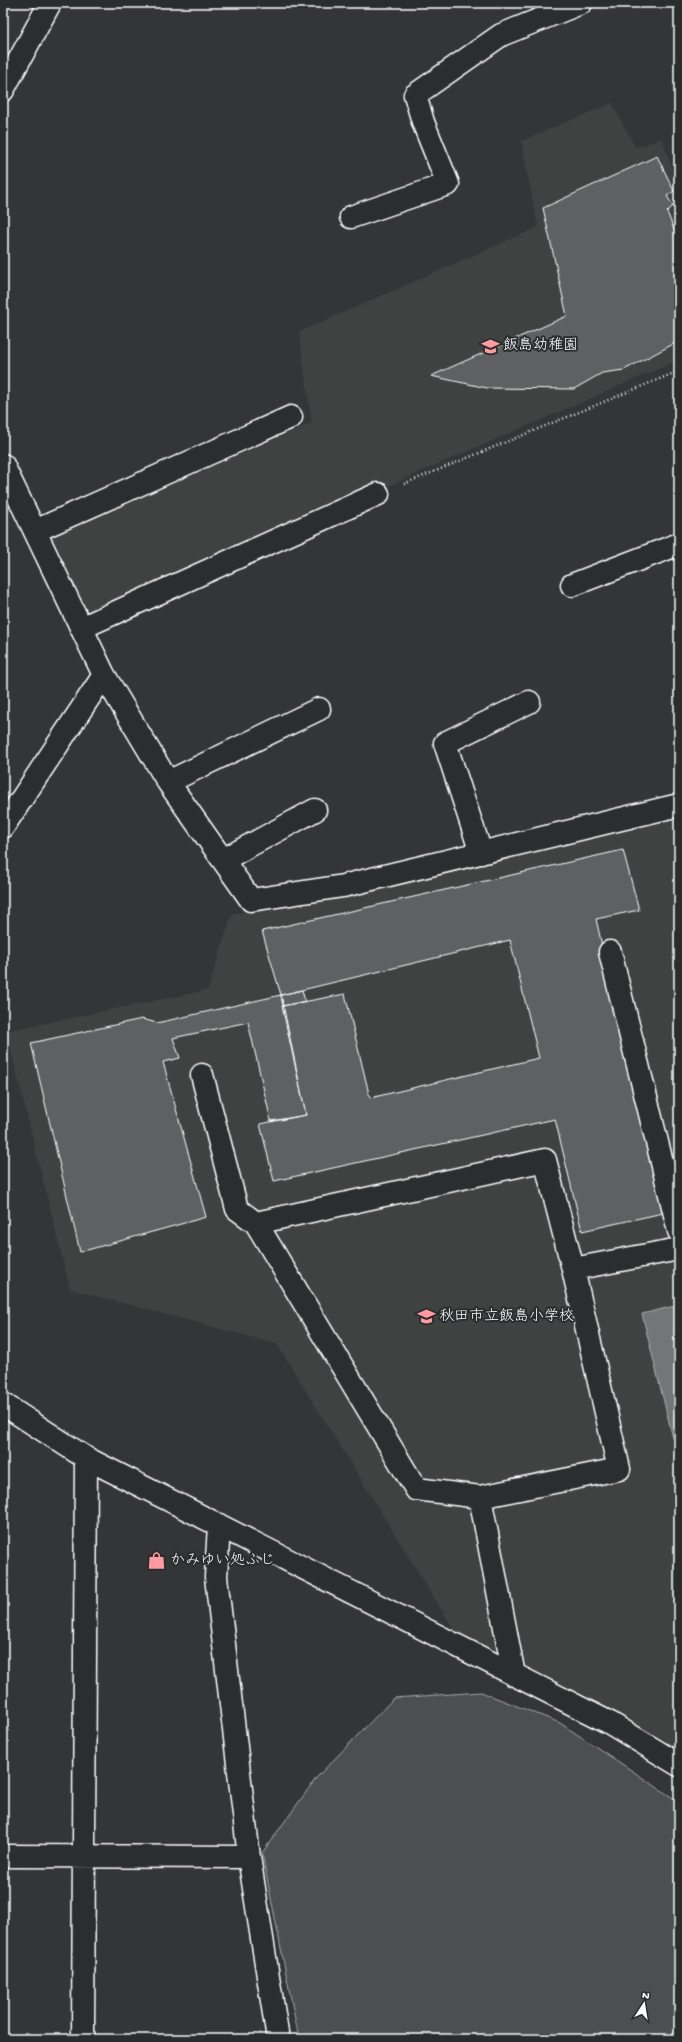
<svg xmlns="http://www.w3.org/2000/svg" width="682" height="2042" font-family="'Gochi Hand','Klee One',sans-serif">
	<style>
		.built { fill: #404243 }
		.green { fill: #4c4f50; stroke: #a6a7a8 }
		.water { fill: #737576; stroke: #abacad }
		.building { fill: #5f6162; stroke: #fff }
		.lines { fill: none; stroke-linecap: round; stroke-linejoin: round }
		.minor-casing { stroke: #fff; stroke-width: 25 }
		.path { stroke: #fff; stroke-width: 2.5; stroke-dasharray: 1 3; stroke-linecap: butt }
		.minor { stroke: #2a2d2e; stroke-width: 22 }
		.labels { text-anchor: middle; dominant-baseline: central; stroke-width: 4; stroke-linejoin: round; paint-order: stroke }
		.poi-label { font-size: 15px; fill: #fff; stroke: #2a2d2e; text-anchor: start }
	</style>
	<rect width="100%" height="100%" fill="#333536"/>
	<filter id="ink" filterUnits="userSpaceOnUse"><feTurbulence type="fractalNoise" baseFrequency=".025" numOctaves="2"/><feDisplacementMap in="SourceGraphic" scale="8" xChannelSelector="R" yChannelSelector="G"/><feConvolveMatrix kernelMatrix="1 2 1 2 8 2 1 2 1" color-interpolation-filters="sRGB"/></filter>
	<g filter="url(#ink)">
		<path class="built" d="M612,103L635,147L662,139L679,186V360L90,615L49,537L312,423L299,332L538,227L521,141Z
			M679,819V1759L454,1630L277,1344L70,1289L6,1031L208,990L232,914Z"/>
		<path class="green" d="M481,1692L560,1723L679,1802V2039H299L262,1853L317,1777L394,1698Z"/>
		<path class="water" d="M679,1305V1437L673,1438L642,1314Z"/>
		<path class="building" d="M657,156L674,191L667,196L673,206L667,212L679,242V341L624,370L602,373L574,389L487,388L431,376L567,316L543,208Z
			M623,850L639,910L596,919L663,1213L582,1231L555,1119L274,1181L260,1124L306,1115L282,1006L345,994L370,1098L539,1058L510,940L281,995L262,931Z
			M302,990L305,1001L283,1006L281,995Z
			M281,995L306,1115L271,1121L248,1022L173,1038L180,1058L163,1062L206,1217L80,1252L31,1043L142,1019L157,1023Z"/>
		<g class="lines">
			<defs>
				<path id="minor" d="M3,90L50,3
					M351,217L448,184L423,122L415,95L501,35L581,3
					M3,465L104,675L168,782L251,900L343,886L679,805
					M35,531L291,417
					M572,585L679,544
					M81,628L378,494
					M168,782L319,709
					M3,827L104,675
					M481,853L445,743L529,702
					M223,860L315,810
					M610,952L679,1231
					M202,1075L237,1209L256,1223
					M3,1404L86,1458L610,1723L679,1765
					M480,1497L416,1489L256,1223L545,1160L573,1269
					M219,1525L216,1577L249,1857L278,2039
					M514,1675L480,1497L619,1469L573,1269L679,1249
					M3,1856L249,1857
					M83,2039L86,1458"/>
			</defs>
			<use href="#minor" class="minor-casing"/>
			<path class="path" d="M404,484L679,371"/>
			<use href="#minor" class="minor"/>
		</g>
	</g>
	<defs>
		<symbol id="school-bare" viewBox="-9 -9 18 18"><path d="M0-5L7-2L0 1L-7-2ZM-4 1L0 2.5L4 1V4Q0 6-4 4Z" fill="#ff9aa2" stroke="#2a2d2e" stroke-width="2.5" paint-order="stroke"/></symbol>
		<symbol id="shop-bare" viewBox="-9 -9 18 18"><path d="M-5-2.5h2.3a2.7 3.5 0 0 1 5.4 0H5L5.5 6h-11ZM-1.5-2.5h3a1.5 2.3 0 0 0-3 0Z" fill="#ff9aa2" stroke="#2a2d2e" stroke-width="2.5" paint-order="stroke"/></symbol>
	</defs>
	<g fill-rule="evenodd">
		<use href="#school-bare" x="478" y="334" width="25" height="25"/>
		<use href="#school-bare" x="414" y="1304" width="25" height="25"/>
		<use href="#shop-bare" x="144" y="1548" width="25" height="25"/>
	</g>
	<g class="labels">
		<g class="poi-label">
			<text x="503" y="346">飯島幼稚園</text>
			<text x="439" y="1317">秋田市立飯島小学校</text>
			<text x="170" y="1561">かみゆい処ふじ</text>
		</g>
	</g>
	<rect width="682" height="2042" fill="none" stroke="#2a2d2e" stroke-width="16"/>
	<rect x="8" y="8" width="666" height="2026" fill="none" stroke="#fff" stroke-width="1.5" filter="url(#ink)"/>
	<g transform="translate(644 2004) rotate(12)" stroke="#2a2d2e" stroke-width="3" paint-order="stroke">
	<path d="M0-3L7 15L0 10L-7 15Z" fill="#ffffff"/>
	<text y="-6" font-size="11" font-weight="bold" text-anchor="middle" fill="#ffffff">N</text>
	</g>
</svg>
